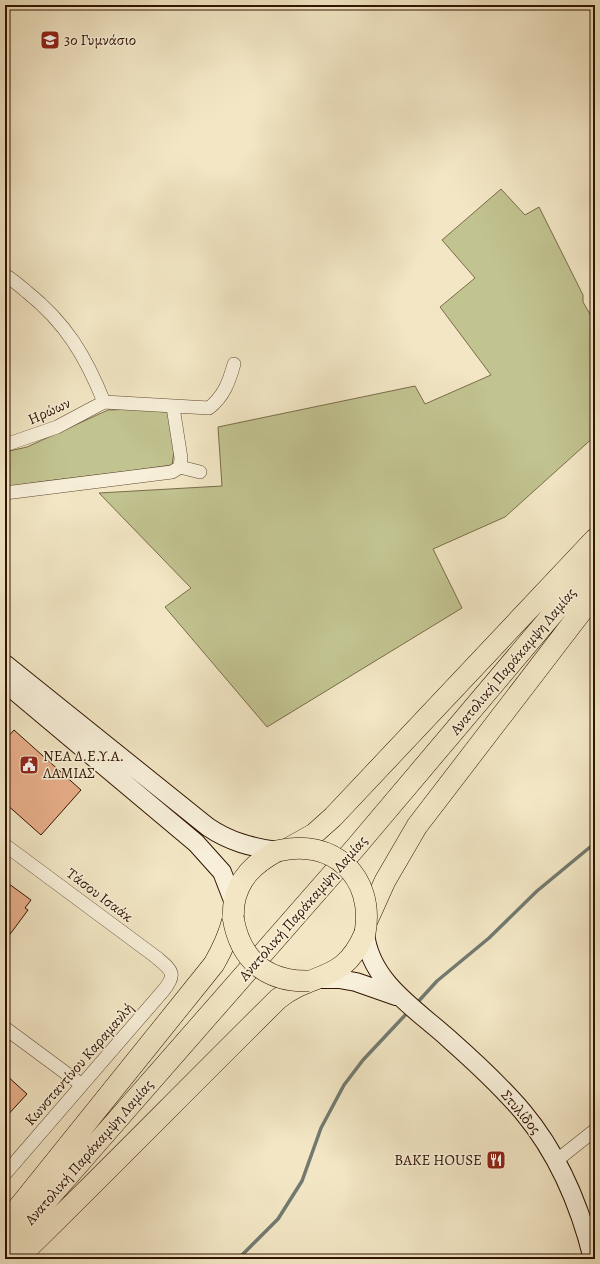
<svg xmlns="http://www.w3.org/2000/svg" width="600" height="1264" font-family="Alegreya,serif">
	<style>
		.green { fill: #c1c390; stroke: #7a6c48 }
		.lines { fill: none; stroke-linecap: round; stroke-linejoin: round }
		.stream { stroke: #727a70; stroke-width: 3.5 }
		.building { fill: #e8af8a; stroke: #321400 }
		.street-casing { stroke: #624831; stroke-width: 14 }
		.secondary-casing { stroke: #321400; stroke-width: 20 }
		.primary-casing { stroke: #321400; stroke-width: 22 }
		.street { stroke: #f7efd9; stroke-width: 13 }
		.secondary { stroke: #f7efd9; stroke-width: 18 }
		.primary { stroke: #f2e6c4; stroke-width: 21 }
		.primary-bridge-casing { stroke: #321400; stroke-width: 22; stroke-linecap: butt }
		.primary-bridge { stroke: #f2e6c4; stroke-width: 21 }
		.labels { text-anchor: middle; dominant-baseline: central; stroke-width: 3; stroke-linejoin: round; paint-order: stroke }
		.poi-label { font-size: 15px; fill: #321400; stroke: #f7efd9; text-anchor: start }
		.street-label { font-size: 15px; fill: #321400; stroke: #f7efd9 }
	</style>
	<rect width="100%" height="100%" fill="#f2e6c4"/>
	<filter id="stains"><feTurbulence type="fractalNoise" baseFrequency=".005" numOctaves="4"/><feColorMatrix values="0 0 0 0 .2 0 0 0 0 .09 0 0 0 0 .02 0 0 0 .5 -.17"/></filter>
	<radialGradient id="worn" r=".72"><stop offset=".6" stop-color="#630" stop-opacity="0"/><stop offset="1" stop-color="#630" stop-opacity=".3"/></radialGradient>
	<path class="green" d="M501,189L525,215L539,207L583,295V302L595,323V436L505,517L433,549L462,608L267,727L165,607L191,588L99,493L222,486L218,427L415,386L425,404L491,375L440,307L475,278L442,240Z
		M134,409L169,412L175,445L172,465C116,474 60,478 5,487V452L27,447L108,410Z"/>
	<g class="lines">
		<path class="stream" d="M416,1004L437,981L489,938L537,891L595,843
			M238,1259L278,1219L302,1181L321,1128L344,1085L363,1060L409,1011"/>
	</g>
	<path class="building" d="M14,730L81,790L41,835L5,803V740Z
		M5,881L31,900L25,908L28,910L5,941Z
		M5,1074L27,1094L5,1118Z"/>
	<g class="lines">
		<defs>
			<path id="street" d="M5,275C13,280 20,286 27,292C66,323 86,357 104,402
				M5,445L57,427L104,402L209,408C224,396 229,382 234,364
				M180,467L200,472
				M5,493L172,472L180,467L181,458L173,407
				M5,845L156,957C171,970 178,973 163,991L5,1174
				M5,1028L82,1085
				M556,1161L595,1130"/>
			<path id="secondary" d="M5,664L208,827C230,842 251,847 277,851
				M5,683L196,843L222,872L234,903
				M365,933C370,982 416,1009 449,1039C475,1062 501,1086 523,1112C558,1154 580,1206 593,1259
				M317,979H339L356,982L396,996"/>
			<path id="primary" d="M289,848L314,834L333,817L595,539
				M367,921L385,881L417,826L595,594
				M5,1224L214,964C222,950 229,935 233,919C234,914 233,909 234,904C238,878 255,863 277,851
				M5,1248L356,847L595,564
				M17,1259C105,1173 191,1085 278,999C314,970 343,985 365,933"/>
		</defs>
		<use href="#street" class="street-casing"/>
		<use href="#secondary" class="secondary-casing"/>
		<use href="#primary" class="primary-casing"/>
		<use href="#street" class="street"/>
		<use href="#secondary" class="secondary"/>
		<use href="#primary" class="primary"/>
		<defs>
			<path id="primary-bridge" d="M277,851C333,837 375,877 365,933
				M233,917C240,960 266,982 309,981"/>
		</defs>
		<use href="#primary-bridge" class="primary-bridge-casing"/>
		<use href="#primary-bridge" class="primary-bridge"/>
	</g>
	<defs>
		<symbol id="school-square" viewBox="-11 -11 22 22"><rect x="-9" y="-9" width="18" height="18" rx="4" fill="#8f2418" stroke="#f7efd9"/><path d="M0-5L7-2L0 1L-7-2ZM-4 1L0 2.5L4 1V4Q0 6-4 4Z" fill="#fff"/></symbol>
		<symbol id="civic-square" viewBox="-11 -11 22 22"><rect x="-9" y="-9" width="18" height="18" rx="4" fill="#8f2418" stroke="#f7efd9"/><path d="M-.6-6.5H3V-4.5H.6V-3L4-1V1h2V6H-6V1h2V-1L-.6-3ZM-1.2 2.5V6h2.4V2.5Z" fill="#fff"/></symbol>
		<symbol id="restaurant-square" viewBox="-11 -11 22 22"><rect x="-9" y="-9" width="18" height="18" rx="4" fill="#8f2418" stroke="#f7efd9"/><path d="M-5-6h1v4h1v-4h1v4h1v-4h1v5L-1.5 .5V6h-2V.5L-5-1ZM5-6V6H3V1.5H1.5Q1.5-4 5-6Z" fill="#fff"/></symbol>
	</defs>
	<g fill-rule="evenodd">
		<use href="#school-square" x="39" y="29" width="22" height="22"/>
		<use href="#civic-square" x="18" y="754" width="22" height="22"/>
		<use href="#restaurant-square" x="485" y="1149" width="22" height="22"/>
	</g>
	<g class="labels">
		<g class="poi-label">
			<text x="64" y="40">3ο Γυμνάσιο</text>
			<text x="43" y="756">ΝΕΑ Δ.Ε.Υ.Α.<tspan x="43" dy="17">ΛΑΜΙΑΣ</tspan></text>
			<text x="482" y="1160" text-anchor="end">BAKE HOUSE</text>
		</g>
		<g class="street-label">
			<text transform="translate(49 411) rotate(-24)">Ηρώων</text>
			<text transform="translate(513 661) rotate(-50)">Ανατολική Παράκαμψη Λαμίας</text>
			<text transform="translate(100 895) rotate(37)">Τάσου Ισαάκ</text>
			<text transform="translate(303 908) rotate(-49)">Ανατολική Παράκαμψη Λαμίας</text>
			<text transform="translate(79 1064) rotate(-49)">Κωνσταντίνου Καραμανλή</text>
			<text transform="translate(521 1112) rotate(50)">Στυλίδος</text>
			<text transform="translate(89 1152) rotate(-49)">Ανατολική Παράκαμψη Λαμίας</text>
		</g>
	</g>
	<rect width="600" height="1264" fill="none" stroke="#f2e6c4" stroke-width="20"/>
	<rect x="6" y="6" width="588" height="1252" fill="none" stroke="#321400" stroke-width="2"/>
	<rect x="10" y="10" width="580" height="1244" fill="none" stroke="#321400"/>
	<rect width="100%" height="100%" filter="url(#stains)"/>
	<rect width="100%" height="100%" fill="url(#worn)"/>
</svg>
